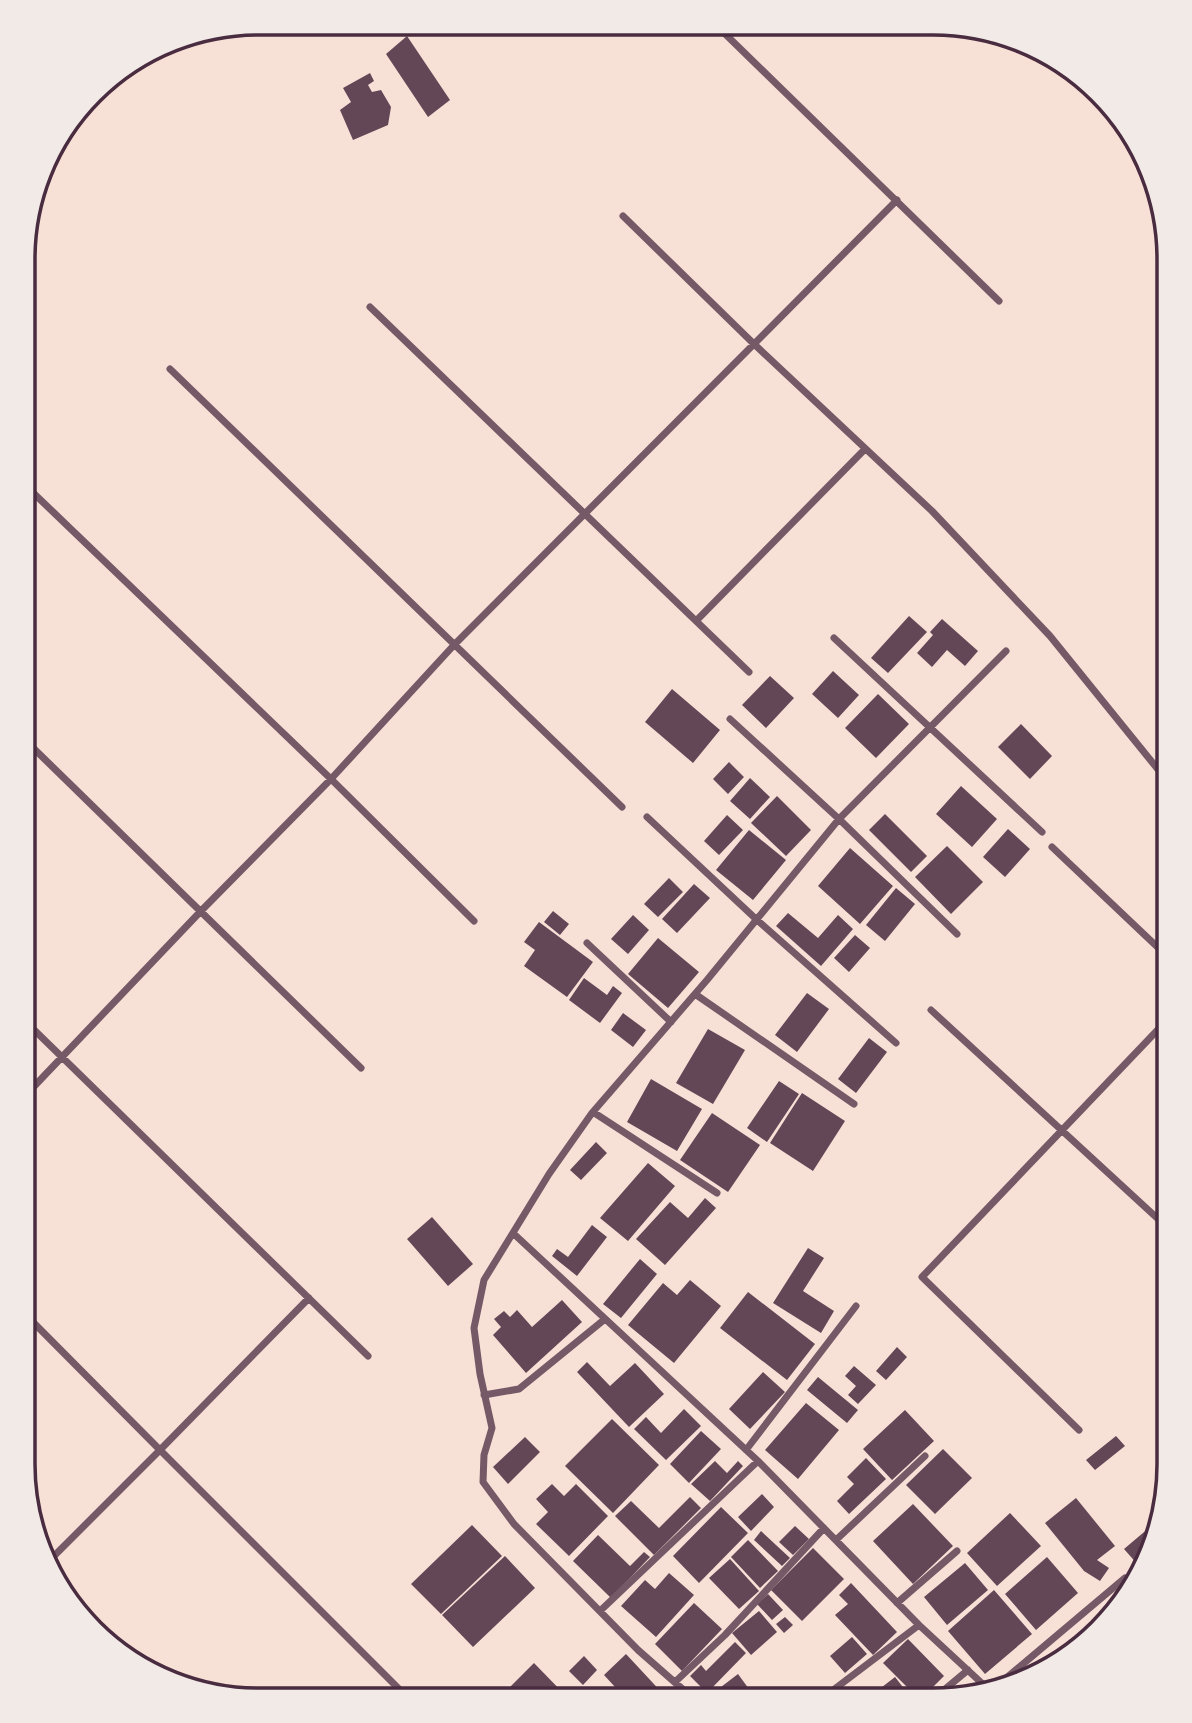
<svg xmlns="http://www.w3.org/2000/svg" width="1192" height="1723" font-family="Jost,sans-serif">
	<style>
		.building { fill: #644757 }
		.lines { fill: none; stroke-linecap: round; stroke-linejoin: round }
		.minor { stroke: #755966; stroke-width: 7 }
		.rim { fill: none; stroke: #4a2c40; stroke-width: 3.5 }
	</style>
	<rect width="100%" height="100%" fill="#f7e1d7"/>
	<path class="building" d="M407,36L450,100L428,117L386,54Z
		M370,73L374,81L368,85L372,92L381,90L391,107L388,125L353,140L340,110L351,102L343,88Z
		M909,616L927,632L888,673L871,658Z
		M942,619L978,651L965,666L947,650L932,667L917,653L933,635L930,632Z
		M833,671L859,695L838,718L812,694Z
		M770,676L794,698L766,728L742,705Z
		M672,689L720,730L693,763L645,722Z
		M878,694L909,724L876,758L845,728Z
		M1021,724L1052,756L1030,779L998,747Z
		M729,762L744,777L728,794L713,779Z
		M750,778L770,797L750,819L730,801Z
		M961,786L997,819L972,847L936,814Z
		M777,796L811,830L786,856L751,823Z
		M885,814L927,856L911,872L869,830Z
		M727,815L743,830L719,855L704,841Z
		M1008,829L1030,849L1005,877L983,857Z
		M749,830L786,860L753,900L716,870Z
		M947,846L983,882L951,914L915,877Z
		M850,848L893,886L860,924L818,886Z
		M669,878L683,892L658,917L644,904Z
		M694,884L710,898L677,933L662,919Z
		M896,888L915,904L885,941L866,925Z
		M553,911L569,924L560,935L544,922Z
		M788,913L818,938L838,915L853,929L821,966L776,926Z
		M633,915L649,930L628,954L611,939Z
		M539,922L593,962L567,997L524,966L535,950L524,942Z
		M855,935L870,948L849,972L834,958Z
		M658,938L699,972L668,1008L628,974Z
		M584,978L607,995L613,986L622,993L600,1023L569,1000Z
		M807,993L829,1009L797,1052L775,1035Z
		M623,1013L646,1030L633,1047L611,1030Z
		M708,1029L745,1050L713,1104L676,1083Z
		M869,1038L887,1052L856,1093L838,1079Z
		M651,1079L702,1109L677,1151L627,1122Z
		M779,1081L799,1094L767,1142L747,1128Z
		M802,1093L845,1121L813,1171L770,1143Z
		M712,1113L760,1145L728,1192L680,1160Z
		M596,1142L607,1153L581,1180L570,1170Z
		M648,1163L675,1186L628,1241L600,1218Z
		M705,1198L716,1208L665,1265L636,1239L670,1202L688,1218Z
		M432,1217L473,1264L448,1286L407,1239Z
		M592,1225L607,1237L577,1276L552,1256L557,1249L568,1257Z
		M808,1248L824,1258L803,1291L834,1311L821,1333L773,1303Z
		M640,1259L657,1274L621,1318L603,1304Z
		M690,1280L721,1306L674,1363L628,1325L663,1283L677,1295Z
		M748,1292L815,1344L787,1380L720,1328Z
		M562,1300L582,1322L526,1373L493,1335L501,1327L494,1319L504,1311L510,1317L517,1310L532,1327Z
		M897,1347L907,1357L886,1380L876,1371Z
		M587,1362L610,1386L635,1363L664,1394L629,1427L577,1372Z
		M854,1366L876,1385L858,1404L848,1395L856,1386L845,1376Z
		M763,1372L785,1392L750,1429L729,1409Z
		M818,1377L858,1410L847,1423L807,1390Z
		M806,1403L839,1430L798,1479L765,1450Z
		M684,1409L701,1426L666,1460L634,1429L646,1417L661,1433Z
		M905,1410L934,1441L892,1480L863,1449Z
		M612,1419L659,1465L613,1513L565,1466Z
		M701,1431L721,1449L689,1483L670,1464Z
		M1116,1436L1125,1446L1095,1470L1086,1460Z
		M525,1437L540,1452L508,1484L493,1467Z
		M943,1449L972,1478L935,1514L906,1485Z
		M866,1458L886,1479L849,1514L837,1501L854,1484L847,1477Z
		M715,1461L727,1473L738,1461L743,1466L710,1501L691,1484Z
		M552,1484L564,1496L576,1484L608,1516L569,1556L536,1524L548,1512L536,1499Z
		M762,1494L774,1507L751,1531L738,1517Z
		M690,1497L701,1508L654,1555L615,1516L631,1501L659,1528Z
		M1076,1498L1115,1546L1097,1560L1109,1568L1100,1581L1084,1571L1045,1523Z
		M913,1504L953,1546L913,1584L873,1541Z
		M721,1507L748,1533L699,1583L673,1556Z
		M1010,1513L1041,1546L997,1586L967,1553Z
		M472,1525L502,1556L441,1614L411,1584Z
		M795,1526L809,1539L793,1555L779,1542Z
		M1150,1527L1152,1529L1139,1566L1124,1549Z
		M761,1531L790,1558L782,1566L754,1540Z
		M598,1535L630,1566L644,1552L650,1557L611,1598L573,1561Z
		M748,1540L778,1571L760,1588L731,1557Z
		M813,1548L844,1579L802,1621L771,1590Z
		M505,1556L535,1588L473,1647L442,1615Z
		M1047,1557L1078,1593L1036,1630L1005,1594Z
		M730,1559L759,1591L739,1609L709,1578Z
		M965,1563L988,1590L947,1625L924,1597Z
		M669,1573L694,1595L656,1637L621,1606L645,1580L655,1589Z
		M851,1583L897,1632L873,1655L835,1615L848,1604L839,1595Z
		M994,1590L1032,1634L985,1674L948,1631Z
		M768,1594L783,1610L772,1620L757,1604Z
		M694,1603L722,1629L682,1671L655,1644Z
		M759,1611L777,1632L751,1655L732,1633Z
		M785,1617L793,1625L784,1633L776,1624Z
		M852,1637L867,1654L845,1673L830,1656Z
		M908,1639L944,1676L920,1700L883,1663Z
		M735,1642L746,1653L707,1693L690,1676L701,1665L706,1671Z
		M626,1654L666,1697L664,1699H626L604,1675Z
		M584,1656L597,1670L583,1685L569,1671Z
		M534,1663L569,1699H498Z
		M738,1674L757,1700H731L721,1687Z
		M895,1677L913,1700H877L873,1694Z"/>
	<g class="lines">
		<path class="minor" d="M718,27L999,301
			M623,216L754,344L897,200
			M370,307L749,672
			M170,369L622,807
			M24,484L331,779L474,921
			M696,621L865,449
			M834,638L1042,832
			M730,719L839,819L957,934
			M24,739L361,1068
			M647,817L757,920L896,1043
			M1052,847L1169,958
			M587,943L671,1022
			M695,994L854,1104
			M931,1010L1169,1229
			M24,1020L368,1356
			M23,1098L200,912L331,779L454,645L754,344L932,511L1050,636L1169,783
			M593,1112L717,1193
			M514,1234L758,1461L919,1625L987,1688
			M23,1312L160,1450L309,1298
			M484,1395L519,1389L605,1319
			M1079,1430L922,1277L1169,1018
			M746,1450L856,1306
			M836,1540L925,1456
			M46,1564L160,1450L409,1699
			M897,1603L957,1551
			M600,1611L758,1461
			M675,1682L725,1635L824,1528
			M998,1685L1125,1578L1132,1586
			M695,1700L638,1650L514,1524L483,1482L484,1455L492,1428L480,1374L474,1328L484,1280L549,1174L592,1113L707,980L839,819L1006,651
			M820,1700L919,1625
			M932,1700L968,1670"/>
	</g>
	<path d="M0 0H1192V1723H0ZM259 35H933A224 224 0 0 1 1157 259V1464A224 224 0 0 1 933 1688H259A224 224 0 0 1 35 1464V259A224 224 0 0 1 259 35Z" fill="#f1eae7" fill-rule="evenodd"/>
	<path class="rim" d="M259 35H933A224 224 0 0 1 1157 259V1464A224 224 0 0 1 933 1688H259A224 224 0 0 1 35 1464V259A224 224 0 0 1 259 35Z"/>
</svg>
